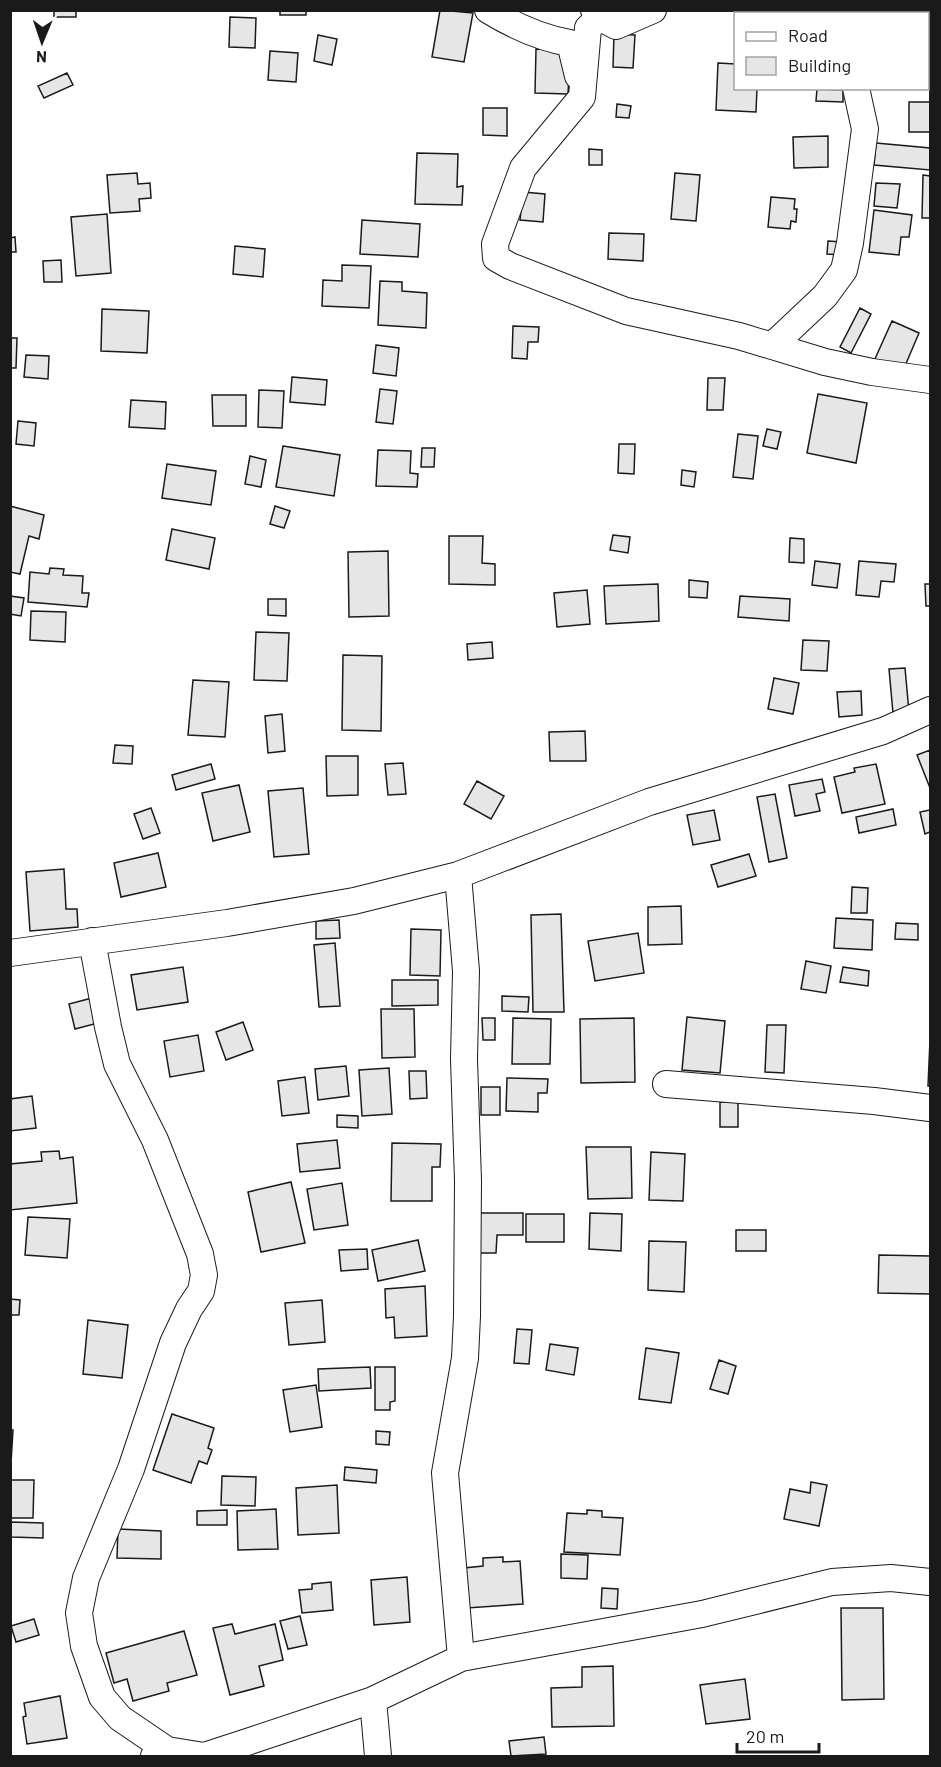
<svg xmlns="http://www.w3.org/2000/svg" width="941" height="1767" font-family="Barlow,sans-serif">
	<style>
		.building { fill: #e6e6e6; stroke: #1a1a1a; stroke-width: 1.5 }
		.lines { fill: none; stroke-linecap: round; stroke-linejoin: round }
		.street-casing { stroke: #1a1a1a; stroke-width: 28 }
		.street { stroke: #fff; stroke-width: 26 }
	</style>
	<rect width="100%" height="100%" fill="#fff"/>
	<path class="building" d="M54,10H76V17H54Z
		M280,10H306V15H280Z
		M440,10L473,13L464,62L432,57Z
		M751,10H777V14H751Z
		M802,10H826V14H802Z
		M230,17L256,18L255,48L229,47Z
		M614,34L635,35L633,68L613,67Z
		M318,35L337,39L332,65L314,61Z
		M536,49L570,51L568,94L535,93Z
		M270,51L298,53L296,82L268,80Z
		M718,63L736,64V88H757L756,112L716,110Z
		M67,73L73,85L44,98L38,86Z
		M817,89L843,90V102L816,101Z
		M909,102H930V132H909Z
		M617,104L631,106L629,118L616,117Z
		M483,108H507V136L483,135Z
		M828,136V167L794,168L793,137Z
		M876,143L930,148V170L874,165Z
		M589,149L602,150V165H589Z
		M417,153L458,154L457,187L463,186L462,205L415,204Z
		M137,173L138,184L150,183L151,198L139,199L140,211L110,213L107,175Z
		M675,173L700,175L696,221L671,219Z
		M923,175L930,176V218H922Z
		M876,183L900,184L897,208L874,206Z
		M523,192L545,194L543,222L520,220Z
		M771,197L795,199L794,209H797L796,222L791,221L790,229L768,227Z
		M874,210L912,215L909,237H901L899,255L869,252Z
		M107,214L111,273L76,276L71,217Z
		M362,220L420,224L418,257L360,254Z
		M609,233L644,234L643,261L608,259Z
		M15,237L16,252H10V238Z
		M828,241L842,242L841,255L827,254Z
		M235,246L265,249L263,277L233,274Z
		M61,260L62,282H44L43,261Z
		M342,265L371,266L369,308L322,306L323,280L342,281Z
		M380,281L402,282V291L427,293L426,328L378,325Z
		M860,308L871,314L851,353L840,347Z
		M102,309L149,311L147,353L101,351Z
		M892,321L919,333L902,373L874,361Z
		M513,326L539,327L538,342H528L527,359L512,358Z
		M10,338H17L16,368H10Z
		M376,345L399,348L396,376L373,373Z
		M26,355L49,356L48,379L24,377Z
		M292,377L327,380L325,405L290,402Z
		M708,378H725L723,410H707Z
		M380,389L397,391L393,424L376,422Z
		M259,390L284,391L282,428L258,427Z
		M818,394L867,403L856,463L807,453Z
		M212,395H246V426H213Z
		M131,400L166,402L165,429L129,427Z
		M18,421L36,423L34,446L16,444Z
		M767,429L781,432L777,449L763,446Z
		M738,434L758,436L753,479L733,477Z
		M619,444H635L634,474L618,473Z
		M283,446L340,455L334,496L276,487Z
		M422,448H435L434,467H421Z
		M378,450L411,451L410,473L418,474L417,487L376,486Z
		M250,456L266,460L261,487L245,484Z
		M167,464L216,471L211,505L162,498Z
		M682,470L696,472L694,487L681,485Z
		M10,506L44,515L39,539L29,536L20,574L10,572Z
		M275,506L290,511L284,528L270,524Z
		M172,529L215,538L209,569L166,560Z
		M613,535L630,537L628,553L610,550Z
		M449,536H483L482,563L495,564V585L449,584Z
		M790,538L804,539V563L789,562Z
		M388,551L389,616L349,617L348,552Z
		M815,561L840,564L837,588L812,585Z
		M859,561L896,564L894,582L881,581L879,597L856,595Z
		M50,568L64,569L63,575L83,576L82,593H89L87,607L28,602L30,572L49,574Z
		M689,580L708,582L707,598L689,597Z
		M658,584L659,621L606,624L604,586Z
		M925,584H930V606H926Z
		M587,590L590,624L557,627L554,593Z
		M10,596L24,598L21,616L10,614Z
		M740,596L790,599L789,621L738,617Z
		M268,599H286V616L268,615Z
		M31,611L66,612L65,642L30,640Z
		M256,632L289,633L287,681L254,680Z
		M803,640L829,641L827,671L801,670Z
		M492,642L493,658L468,660L467,644Z
		M343,655L382,656L381,731L342,730Z
		M905,668L909,712L893,713L889,669Z
		M774,678L799,683L793,714L768,709Z
		M193,680L229,682L225,737L188,735Z
		M861,691L862,715L839,717L837,692Z
		M282,714L285,751L268,753L265,716Z
		M585,731L586,761H550L549,732Z
		M115,745L133,746L132,764L113,763Z
		M930,750V788L917,755Z
		M326,756H358V795L327,796Z
		M403,763L406,794L388,795L385,764Z
		M211,764L215,779L176,790L172,775Z
		M876,764L885,804L842,813L834,777L855,772L854,768Z
		M822,779L825,792L816,794L820,811L795,816L789,785Z
		M477,781L504,796L491,819L464,804Z
		M239,785L250,832L213,841L202,793Z
		M303,788L309,854L274,857L268,791Z
		M775,794L787,858L769,862L757,797Z
		M151,808L160,833L143,839L134,814Z
		M893,809L896,825L859,833L856,817Z
		M714,810L720,840L693,845L687,815Z
		M930,810V832L925,834L920,812Z
		M158,853L166,887L121,897L114,863Z
		M749,854L756,876L718,887L711,865Z
		M64,869L66,909H77L78,927L30,931L26,872Z
		M852,887L868,888L867,913H851Z
		M681,906L682,944L648,945V907Z
		M561,914L564,1012H533L531,915Z
		M836,918L873,920L872,950L834,948Z
		M339,920L340,938L316,939V921Z
		M896,923L918,924V940L895,939Z
		M411,929L441,930L440,976L410,975Z
		M638,933L644,973L595,981L588,941Z
		M335,943L340,1006L319,1007L314,945Z
		M806,961L831,966L826,993L801,989Z
		M183,967L188,1002L137,1010L131,975Z
		M843,967L869,971L868,986L840,982Z
		M392,980H438V1005L392,1006Z
		M502,996L529,997L528,1012L502,1011Z
		M92,998L98,1023L75,1029L69,1004Z
		M381,1009H414L415,1057L382,1058Z
		M687,1017L725,1021L720,1073L682,1070Z
		M482,1018H495V1040H483Z
		M513,1018L551,1019L550,1064H512Z
		M634,1018L635,1082L581,1083L580,1019Z
		M243,1022L253,1050L226,1060L216,1032Z
		M767,1025H786L784,1073L765,1072Z
		M198,1035L204,1071L170,1077L164,1041Z
		M930,1040V1086H928Z
		M346,1066L349,1096L318,1100L315,1069Z
		M389,1068L392,1114L362,1116L359,1070Z
		M409,1071H426L427,1098L410,1099Z
		M305,1077L309,1113L282,1116L278,1081Z
		M507,1078L548,1079L547,1093H538V1112L506,1111Z
		M481,1087H500V1115H481Z
		M32,1096L36,1128L10,1131V1099Z
		M720,1102H738V1127H720Z
		M337,1115L358,1116V1128L337,1127Z
		M337,1140L340,1168L300,1172L297,1144Z
		M392,1143L441,1144L440,1167H432V1201H391Z
		M586,1147H631L632,1198L588,1199Z
		M59,1151L60,1159L73,1157L77,1203L10,1210V1164L42,1161L41,1152Z
		M651,1152L685,1154L683,1201L649,1200Z
		M291,1182L305,1243L261,1252L248,1192Z
		M342,1183L348,1225L314,1230L307,1189Z
		M477,1213H523V1235H497L496,1253H477Z
		M590,1213L622,1214L621,1251L589,1249Z
		M526,1214H564V1242H526Z
		M28,1217L70,1219L67,1258L25,1255Z
		M736,1230H766V1251H736Z
		M418,1240L425,1271L378,1281L372,1250Z
		M649,1241L686,1242L684,1292L648,1290Z
		M367,1249L368,1269L341,1271L339,1250Z
		M879,1255L930,1256V1294L878,1293Z
		M425,1286L427,1336L395,1338L394,1317L386,1318L385,1289Z
		M10,1299L20,1300L19,1315H10Z
		M322,1300L325,1342L289,1345L285,1303Z
		M88,1320L128,1325L122,1378L83,1374Z
		M517,1329L532,1330L529,1364L514,1363Z
		M550,1344L578,1348L574,1375L546,1370Z
		M646,1348L679,1353L671,1403L639,1399Z
		M719,1360L736,1366L728,1394L710,1389Z
		M370,1367L371,1388L319,1391L318,1369Z
		M375,1367H395V1401L390,1402V1410H375Z
		M316,1385L322,1427L290,1432L283,1390Z
		M172,1414L214,1428L208,1448L212,1450L207,1464L199,1461L191,1483L153,1470Z
		M10,1430H13L11,1463H10Z
		M376,1431L390,1432L389,1445L376,1444Z
		M345,1467L377,1470L376,1483L344,1480Z
		M222,1476L256,1477L255,1506L221,1505Z
		M10,1480H34L33,1518H10Z
		M811,1482L827,1485L819,1526L784,1519L790,1489L810,1493Z
		M337,1485L339,1533L298,1535L296,1488Z
		M276,1509L278,1549L238,1550L237,1511Z
		M227,1510V1525H197V1511Z
		M587,1510L602,1511V1517L623,1518L620,1555L564,1552L567,1513L587,1514Z
		M11,1522L43,1523V1538L11,1537Z
		M118,1529L161,1531V1559L117,1558Z
		M561,1554L588,1555L587,1579L561,1578Z
		M503,1557V1562L520,1561L523,1604L467,1608L464,1568L483,1566V1558Z
		M407,1577L410,1622L374,1625L371,1580Z
		M331,1582L333,1610L302,1613L299,1590L312,1589V1584Z
		M602,1588L618,1589L617,1609L601,1608Z
		M841,1608H883L884,1699L842,1700Z
		M300,1616L307,1645L288,1649L280,1621Z
		M34,1619L39,1635L16,1642L11,1626Z
		M232,1624L235,1634L275,1624L283,1660L259,1666L264,1686L230,1695L213,1628Z
		M184,1631L197,1675L167,1683L169,1691L133,1701L127,1679L114,1683L106,1653Z
		M613,1666L614,1726L552,1727L551,1688L582,1687V1667Z
		M745,1679L750,1719L706,1724L700,1685Z
		M60,1696L67,1738L27,1744L23,1717L26,1716L24,1703Z
		M544,1737L546,1754L511,1756L509,1741Z"/>
	<g class="lines">
		<defs>
			<path id="street" d="M488,10C514,26 540,38 570,43L578,76
				M594,10L596,15L616,26L653,10
				M849,14V10
				M601,16L588,28L582,97L523,168L495,244L496,258L510,266L626,311L739,336L825,362L872,372L930,380
				M772,346L825,296L844,270L850,243L865,129L856,88
				M458,875L466,971L464,1059L468,1181L467,1316L465,1358L445,1473L461,1658
				M92,941L108,1027L117,1064L155,1140L200,1254L204,1275L201,1291L189,1309L173,1343L131,1469L86,1578L79,1613L84,1646L102,1697L120,1718L167,1750
				M10,953L227,923L354,901L458,875L649,802L883,731L930,710
				M666,1084L874,1101L930,1108
				M373,1700L378,1756
				M154,1756L167,1750L204,1756L253,1740L373,1700L461,1658L702,1614L832,1582L891,1578L930,1582"/>
		</defs>
		<use href="#street" class="street-casing"/>
		<use href="#street" class="street"/>
	</g>
	<rect width="941" height="1767" fill="none" stroke="#1a1a1a" stroke-width="24"/>
	<rect x="734" y="12" width="195" height="78" fill="#ffffff" stroke="#a3a3a3" stroke-width="1.5"/>
	<rect x="746" y="32" width="30" height="9" fill="#ffffff" stroke="#a3a3a3" stroke-width="1.5"/>
	<text x="788" y="42" font-size="18" fill="#1a1a1a">Road</text>
	<rect x="746" y="57" width="30" height="18" fill="#e6e6e6" stroke="#a3a3a3" stroke-width="1.5"/>
	<text x="788" y="72" font-size="18" fill="#1a1a1a">Building</text>
	<g transform="translate(42 42) rotate(182)" stroke="#ffffff" stroke-width="4.5" paint-order="stroke">
	<path d="M0-4.5L10 22L0 15L-10 22Z" fill="#1a1a1a"/>
	<text y="-9" font-size="16" font-weight="bold" text-anchor="middle" fill="#1a1a1a">N</text>
	</g>
	<path d="M737 1743v9h82v-9" fill="none" stroke="#1a1a1a" stroke-width="3"/>
	<text x="746" y="1743" font-size="18" fill="#1a1a1a" stroke="#ffffff" stroke-width="4.5" paint-order="stroke">20 m</text>
</svg>
